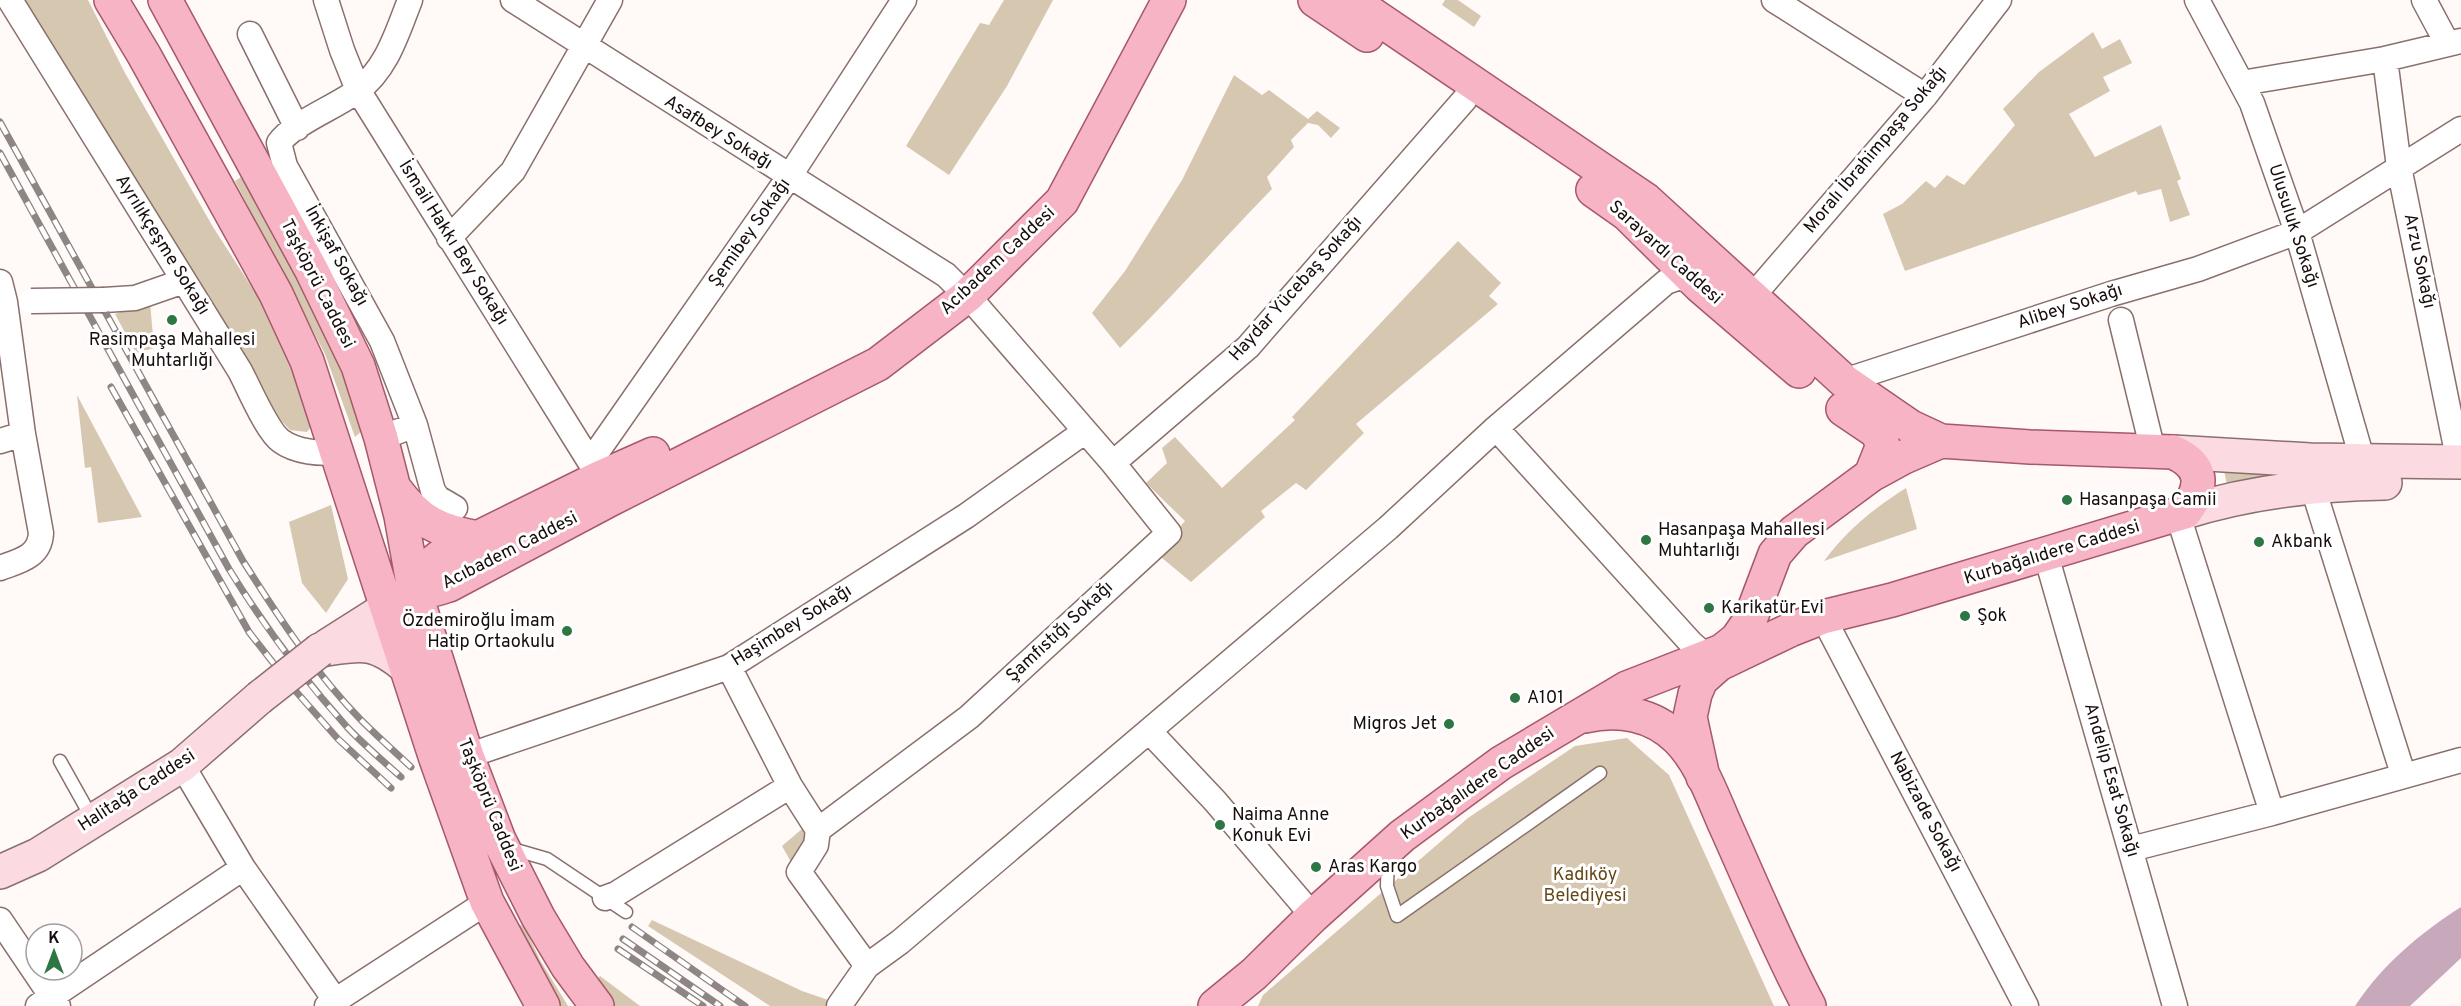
<svg xmlns="http://www.w3.org/2000/svg" width="2461" height="1006" font-family="Overpass,sans-serif">
	<style>
		.green { fill: #d6c7b0 }
		.water { fill: #c8a8bb }
		.lines { fill: none; stroke-linecap: round; stroke-linejoin: round }
		.lane-casing { stroke: #8a706b; stroke-width: 15 }
		.street-casing { stroke: #8a706b; stroke-width: 27 }
		.secondary-casing { stroke: #8a706b; stroke-width: 36 }
		.primary-casing { stroke: #a5596a; stroke-width: 36 }
		.lane { stroke: #fff; stroke-width: 12 }
		.street { stroke: #fff; stroke-width: 24 }
		.secondary { stroke: #fbdae1; stroke-width: 33 }
		.primary { stroke: #f7b4c4; stroke-width: 33 }
		.rail-casing { stroke: #8e8685; stroke-width: 7 }
		.rail { stroke: #fff; stroke-width: 4.5; stroke-dasharray: 14; stroke-linecap: butt }
		.street-bridge-casing { stroke: #8a706b; stroke-width: 27; stroke-linecap: butt }
		.secondary-bridge-casing { stroke: #8a706b; stroke-width: 36; stroke-linecap: butt }
		.street-bridge { stroke: #fff; stroke-width: 24 }
		.secondary-bridge { stroke: #fbdae1; stroke-width: 33 }
		.poi-dot { fill: #2e7643; stroke: #fff; stroke-width: 2 }
		.labels { text-anchor: middle; dominant-baseline: central; stroke-width: 6; stroke-linejoin: round; paint-order: stroke }
		.street-label { font-size: 18px; fill: #170d0c; stroke: #fff }
		.poi-label { font-size: 18px; fill: #170d0c; stroke: #fff; text-anchor: start }
		.park-label { font-size: 18px; fill: #644817; stroke: #fff }
	</style>
	<rect width="100%" height="100%" fill="#fff9f8"/>
	<path class="green" d="M23,0H88L125,73L213,227L269,314L314,423L307,432L290,430L275,414Z
		M1004,0H1053L1007,86L949,175L906,146L980,23L989,25Z
		M1445,0H1458L1481,16L1474,27L1442,5Z
		M2093,32L2102,49L2120,39L2132,63L2103,77L2110,91L2069,114L2095,157L2161,125L2181,179L2177,181L2190,215L2170,222L2161,189L2138,195L2136,191L1905,271L1883,214L1902,204L1926,181L1935,188L1947,175L1964,185L2015,125L2003,109L2039,72Z
		M1234,75L1262,95L1269,90L1308,119L1317,111L1340,128L1331,138L1318,125L1308,123L1291,140L1294,147L1267,177L1272,189C1221,241 1173,297 1120,348L1092,313L1125,271L1182,180Z
		M246,174L320,308L365,428L355,437L325,354L235,181Z
		M1458,241L1501,283L1489,296L1498,304L1356,424L1364,433L1306,490L1296,483L1261,511L1265,517L1191,582L1156,553L1185,521L1146,483L1167,463L1162,448L1175,437L1222,488L1295,420L1292,417Z
		M150,302L154,348L136,353L115,314Z
		M77,395L142,517L98,523L91,467L85,468Z
		M2223,465L2310,470L2228,490Z
		M1906,488L1917,529L1824,561C1846,531 1874,508 1906,488Z
		M331,505L348,579L326,613L302,583L289,522Z
		M1627,738L1669,775L1774,1006H1258L1263,995L1468,818L1575,746Z
		M809,823L813,831L796,871L782,846Z
		M507,916L525,928L540,960L568,1006H556Z
		M652,920L802,991L846,1006H770L648,926Z
		M600,976L640,1006H611L594,984Z"/>
	<path class="water" d="M2461,907V958L2410,1006H2355C2383,964 2419,934 2461,907Z"/>
	<g class="lines">
		<defs>
			<path id="lane" d="M60,761L93,820
				M509,848L547,859L626,912
				M1388,855L1387,886L1397,916L1600,773"/>
			<path id="street" d="M10,0L240,371C249,388 267,431 281,441C296,452 320,454 337,452
				M326,0L342,50L358,90L590,462L605,492
				M513,0L946,275L975,304L1113,463L1169,533L969,717L818,830L816,845L799,872L867,966
				M1774,0L1925,96
				M2197,0L2252,103L2297,232L2363,462
				M2424,0L2447,43
				M250,34L297,128
				M2385,59L2399,167L2459,462
				M2242,83L2385,59L2461,41
				M449,238L513,171L610,0
				M0,282L5,302L23,434L41,533C40,557 19,561 0,568
				M1751,298L1925,96L1999,0
				M104,300L135,298L184,281
				M2121,320L2153,451
				M1844,381L2111,294L2198,269L2297,232L2461,129
				M415,425L433,491L438,498L455,508
				M1496,428L1691,643L1708,658
				M381,438L415,425L382,341L285,166L279,143C293,123 336,107 357,91C387,69 397,33 410,0
				M0,441L23,434
				M590,462L789,177L904,0
				M1113,463L1248,347L1465,99
				M2313,488L2403,774
				M2178,515L2272,813
				M2046,555L2175,1006
				M1823,617L2026,1006
				M729,667L790,786L818,830
				M1149,731L1215,801L1313,916
				M467,756L729,667L966,516L1084,432
				M182,765L243,868L335,1000
				M2131,849L2272,813L2461,760
				M605,898L616,894L790,786
				M0,920L58,1006
				M38,1006L243,868
				M327,1006L487,902
				M839,1006L867,966L900,942L1388,528L1496,428L1666,282L1680,277L1700,286"/>
			<path id="secondary" d="M2173,452L2310,460L2461,462
				M2185,512C2249,492 2318,484 2385,483
				M327,646L387,608
				M320,650C361,644 373,639 406,667
				M0,872L38,855L182,765L259,698"/>
			<path id="primary" d="M111,0L144,55L276,294L307,361L436,759L487,902L543,1006
				M165,0L312,271L358,366L381,438L401,516L414,589L467,756L499,840L538,917L568,967L597,1006
				M1315,0L1367,35
				M1351,0L1646,200L1844,381L1911,427L1941,441L2030,447L2173,452C2204,466 2204,486 2185,512L1892,600L1823,617L1790,630L1719,664L1701,680L1695,694L1690,717L1703,777
				M1593,190L1627,214L1700,286L1799,371
				M1843,409L1877,432L1883,445L1871,475
				M395,489C419,522 439,531 478,538
				M414,589C427,593 436,589 449,585L609,500L878,364L967,296L1062,201L1169,0
				M414,589L419,574L441,556L599,478L653,454
				M1585,716C1618,708 1653,714 1678,739C1701,762 1713,798 1726,827C1753,887 1778,948 1809,1006
				M1215,1006L1254,974L1313,916L1402,836L1501,763L1627,688L1722,651L1737,639L1750,620L1775,554L1794,532L1871,475L1904,457L1941,441"/>
		</defs>
		<use href="#lane" class="lane-casing"/>
		<use href="#street" class="street-casing"/>
		<use href="#secondary" class="secondary-casing"/>
		<use href="#primary" class="primary-casing"/>
		<use href="#lane" class="lane"/>
		<use href="#street" class="street"/>
		<use href="#secondary" class="secondary"/>
		<use href="#primary" class="primary"/>
		<defs>
			<path id="rail" d="M0,122L243,561C278,616 315,673 361,720C377,736 394,751 411,767
				M0,153L229,569C264,626 302,677 347,727C364,745 383,761 401,777
				M111,387L249,632L292,687L338,739L391,788
				M632,927L745,1006
				M623,939L720,1006
				M618,949L703,1006"/>
		</defs>
		<use href="#rail" class="rail-casing"/>
		<use href="#rail" class="rail"/>
		<defs>
			<path id="street-bridge" d="M31,301L104,300"/>
			<path id="secondary-bridge" d="M259,698L320,650"/>
		</defs>
		<use href="#street-bridge" class="street-bridge-casing"/>
		<use href="#secondary-bridge" class="secondary-bridge-casing"/>
		<use href="#street-bridge" class="street-bridge"/>
		<use href="#secondary-bridge" class="secondary-bridge"/>
	</g>
	<g class="poi-dot">
		<circle cx="172" cy="320" r="6"/>
		<circle cx="2067" cy="500" r="6"/>
		<circle cx="1646" cy="540" r="6"/>
		<circle cx="2259" cy="542" r="6"/>
		<circle cx="1709" cy="608" r="6"/>
		<circle cx="1965" cy="616" r="6"/>
		<circle cx="567" cy="631" r="6"/>
		<circle cx="1515" cy="698" r="6"/>
		<circle cx="1449" cy="724" r="6"/>
		<circle cx="1220" cy="825" r="6"/>
		<circle cx="1316" cy="867" r="6"/>
	</g>
	<g class="labels">
		<g class="street-label">
			<text transform="translate(718 133) rotate(32)">Asafbey Sokağı</text>
			<text transform="translate(1876 150) rotate(-50)">Moralı İbrahimpaşa Sokağı</text>
			<text transform="translate(2293 226) rotate(72)">Ulusuluk Sokağı</text>
			<text transform="translate(750 233) rotate(-55)">Şemibey Sokağı</text>
			<text transform="translate(453 243) rotate(58)">İsmail Hakkı Bey Sokağı</text>
			<text transform="translate(162 245) rotate(58)">Ayrılıkçeşme Sokağı</text>
			<text transform="translate(1665 253) rotate(42)">Sarayardı Caddesi</text>
			<text transform="translate(336 256) rotate(61)">İnkişaf Sokağı</text>
			<text transform="translate(998 261) rotate(-43)">Acıbadem Caddesi</text>
			<text transform="translate(2419 261) rotate(78)">Arzu Sokağı</text>
			<text transform="translate(317 284) rotate(63)">Taşköprü Caddesi</text>
			<text transform="translate(1296 289) rotate(-48)">Haydar Yücebaş Sokağı</text>
			<text transform="translate(2070 307) rotate(-18)">Alibey Sokağı</text>
			<text transform="translate(510 551) rotate(-27)">Acıbadem Caddesi</text>
			<text transform="translate(2052 553) rotate(-17)">Kurbağalıdere Caddesi</text>
			<text transform="translate(792 626) rotate(-32)">Haşimbey Sokağı</text>
			<text transform="translate(1060 632) rotate(-43)">Şamfıstığı Sokağı</text>
			<text transform="translate(2111 780) rotate(74)">Andelip Esat Sokağı</text>
			<text transform="translate(1478 784) rotate(-35)">Kurbağalıdere Caddesi</text>
			<text transform="translate(137 791) rotate(-33)">Halitağa Caddesi</text>
			<text transform="translate(489 805) rotate(68)">Taşköprü Caddesi</text>
			<text transform="translate(1925 812) rotate(62)">Nabizade Sokağı</text>
		</g>
		<g class="poi-label">
			<text x="172" y="340" text-anchor="middle">Rasimpaşa Mahallesi<tspan x="172" dy="21">Muhtarlığı</tspan></text>
			<text x="2079" y="500">Hasanpaşa Camii</text>
			<text x="1658" y="530">Hasanpaşa Mahallesi<tspan x="1658" dy="21">Muhtarlığı</tspan></text>
			<text x="2271" y="542">Akbank</text>
			<text x="1721" y="608">Karikatür Evi</text>
			<text x="1977" y="616">Şok</text>
			<text x="555" y="621" text-anchor="end">Özdemiroğlu İmam<tspan x="555" dy="21">Hatip Ortaokulu</tspan></text>
			<text x="1527" y="698">A101</text>
			<text x="1437" y="724" text-anchor="end">Migros Jet</text>
			<text x="1232" y="815">Naima Anne<tspan x="1232" dy="21">Konuk Evi</tspan></text>
			<text x="1328" y="867">Aras Kargo</text>
		</g>
		<g class="park-label">
			<text x="1585" y="875">Kadıköy<tspan x="1585" dy="21">Belediyesi</tspan></text>
		</g>
	</g>
	<g transform="translate(54 952)"><circle r="28" fill="#ffffff" stroke="#a29e9e" stroke-width="1.5"/>
	<path d="M0-4.5L10 22L0 15L-10 22Z" fill="#2e7643"/>
	<text y="-9" font-size="16" font-weight="bold" text-anchor="middle" fill="#170d0c">K</text>
	</g>
</svg>
